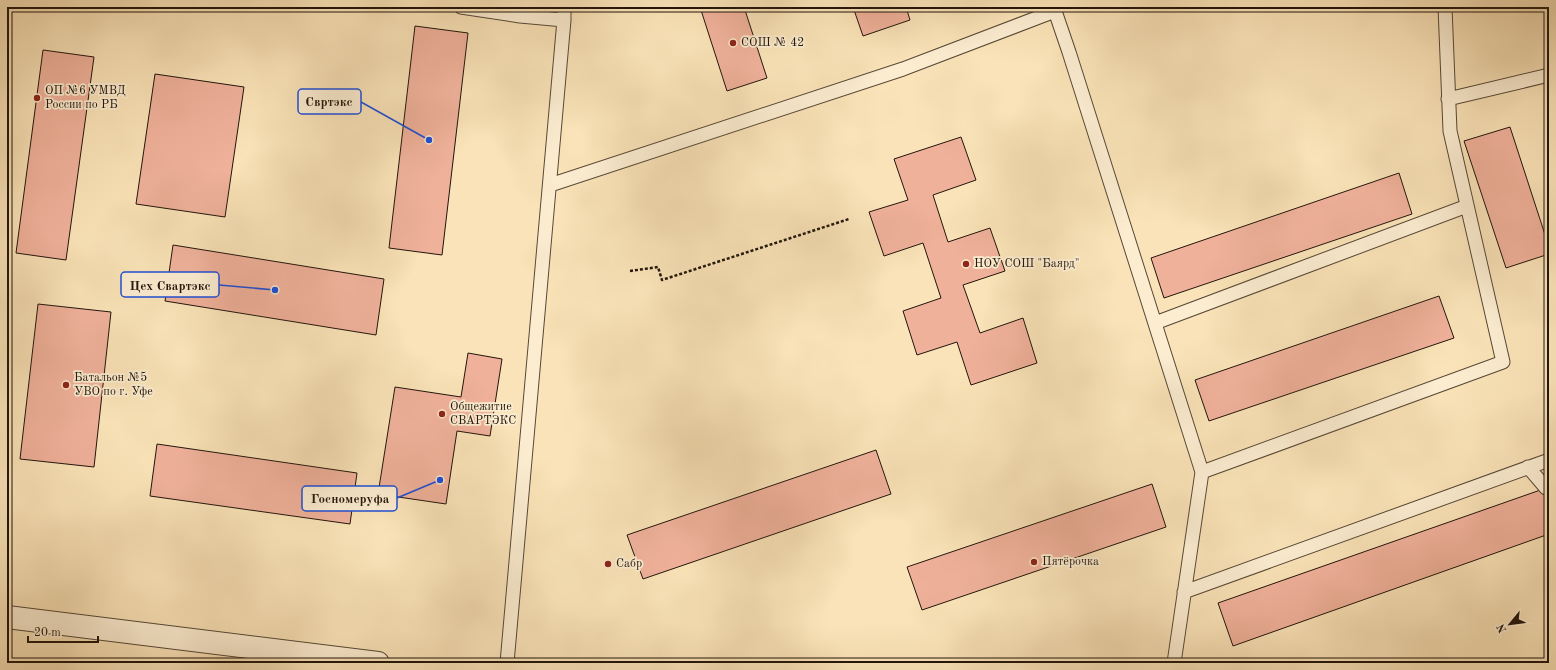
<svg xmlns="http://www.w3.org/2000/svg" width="1556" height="670" font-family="'Old Standard TT',serif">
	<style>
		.building { fill: #f0b19b; stroke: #21150b }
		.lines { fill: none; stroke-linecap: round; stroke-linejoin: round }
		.service-casing { stroke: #574836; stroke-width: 15 }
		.minor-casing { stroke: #574836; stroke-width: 24 }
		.path { stroke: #21150b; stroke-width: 2.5; stroke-dasharray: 3 2; stroke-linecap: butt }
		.service { stroke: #fcedd1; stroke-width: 13 }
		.minor { stroke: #fcedd1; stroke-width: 22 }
		.poi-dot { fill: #8f2418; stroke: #fcedd1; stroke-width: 1.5 }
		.labels { text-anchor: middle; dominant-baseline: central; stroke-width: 3.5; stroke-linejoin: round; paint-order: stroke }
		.poi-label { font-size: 12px; fill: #21150b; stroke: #fcedd1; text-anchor: start }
		.leader { fill: none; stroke: #1d4ed8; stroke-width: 1.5 }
		.callout-dot { fill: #1d4ed8; stroke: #fcedd1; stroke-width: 1.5 }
		.callout { fill: #fcedd1; stroke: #1d4ed8; stroke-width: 1.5 }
		.callout-label { font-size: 13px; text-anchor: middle; font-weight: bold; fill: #21150b }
	</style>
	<rect width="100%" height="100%" fill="#fae3b8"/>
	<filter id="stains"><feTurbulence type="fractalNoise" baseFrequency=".005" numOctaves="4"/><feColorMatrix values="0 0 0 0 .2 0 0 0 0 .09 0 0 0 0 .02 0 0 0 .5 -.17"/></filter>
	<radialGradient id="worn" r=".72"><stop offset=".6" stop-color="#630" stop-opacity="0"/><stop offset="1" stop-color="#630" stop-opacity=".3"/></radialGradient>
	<path class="building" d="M700,7H744L767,78L727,91Z
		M853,7H906L910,20L863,36Z
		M415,26L468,33L442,255L389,248Z
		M43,50L94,57L66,260L16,253Z
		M155,74L244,87L225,217L136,204Z
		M1510,127L1549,247V254L1506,268L1464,141Z
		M961,137L976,180L933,195L948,242L990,228L1005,271L963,285L980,333L1023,318L1037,363L971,385L957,342L917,355L903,311L941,298L923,243L884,256L869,212L908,200L894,159Z
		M1399,173L1412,214L1164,298L1151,258Z
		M173,245L384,279L376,335L165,301Z
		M1439,296L1454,338L1209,421L1195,380Z
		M38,304L111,312L94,467L20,459Z
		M468,353L502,359L490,436L457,431L446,504L378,494L395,387L461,397Z
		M157,444L357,473L350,524L150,496Z
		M876,450L891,494L643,579L627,535Z
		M1152,484L1166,527L922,610L907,567Z
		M1549,487V534L1233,646L1218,603Z"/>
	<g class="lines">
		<defs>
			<path id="service" d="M461,7L520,16L564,20
				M1448,99L1549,75
				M550,185L903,69L1055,11L1069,52L1202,472
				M1155,323L1467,206
				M1528,467L1546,488
				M1184,592L1549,460
				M507,663L564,20V7
				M1174,663L1202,472L1503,362L1450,131L1445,7"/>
			<path id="minor" d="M7,617L378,663"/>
		</defs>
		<use href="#service" class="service-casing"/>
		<use href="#minor" class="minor-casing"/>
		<path class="path" d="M630,271L658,267L662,280L849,219"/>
		<use href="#service" class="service"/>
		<use href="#minor" class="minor"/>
	</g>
	<g class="poi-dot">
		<circle cx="733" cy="43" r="4"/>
		<circle cx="37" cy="98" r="4"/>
		<circle cx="966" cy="264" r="4"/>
		<circle cx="66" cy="385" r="4"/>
		<circle cx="442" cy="414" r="4"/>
		<circle cx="1034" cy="562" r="4"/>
		<circle cx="608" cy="564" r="4"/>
	</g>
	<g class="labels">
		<g class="poi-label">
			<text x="741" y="43">СОШ № 42</text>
			<text x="45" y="91">ОП №6 УМВД<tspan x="45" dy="14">России по РБ</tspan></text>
			<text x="974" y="264">НОУ СОШ "Баярд"</text>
			<text x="74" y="378">Батальон №5<tspan x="74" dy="14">УВО по г. Уфе</tspan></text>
			<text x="450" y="407">Общежитие<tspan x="450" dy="14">СВАРТЭКС</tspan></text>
			<text x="1042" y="562">Пятёрочка</text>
			<text x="616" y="564">Сабр</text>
		</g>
	</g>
	<path class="leader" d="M429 140L361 102M275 290L219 285M440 480L397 498"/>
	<g class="callout-dot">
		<circle cx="429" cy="140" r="4"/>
		<circle cx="275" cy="290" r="4"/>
		<circle cx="440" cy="480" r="4"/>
	</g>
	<g class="callout">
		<rect x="298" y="89" width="63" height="25" rx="4"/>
		<rect x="121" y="272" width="98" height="25" rx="4"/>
		<rect x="302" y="486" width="95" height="25" rx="4"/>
	</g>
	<g class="callout-label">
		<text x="329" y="106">Свртэкс</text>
		<text x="170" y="290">Цех Свартэкс</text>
		<text x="350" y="503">Госномеруфа</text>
	</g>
	<rect width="1556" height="670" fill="none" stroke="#fae3b8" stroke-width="24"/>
	<rect x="8" y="8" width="1540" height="654" fill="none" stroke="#21150b" stroke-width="2"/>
	<rect x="12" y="12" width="1532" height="646" fill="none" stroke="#21150b"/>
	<g transform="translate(1510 624) rotate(241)" stroke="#fcedd1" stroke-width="3" paint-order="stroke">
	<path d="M0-3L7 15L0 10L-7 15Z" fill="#21150b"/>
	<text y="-6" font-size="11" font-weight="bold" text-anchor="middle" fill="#21150b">N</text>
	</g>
	<path d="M28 636v6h70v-6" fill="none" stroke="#21150b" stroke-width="2"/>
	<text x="34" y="636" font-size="12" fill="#21150b" stroke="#fcedd1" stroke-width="3" paint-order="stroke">20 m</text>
	<rect width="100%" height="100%" filter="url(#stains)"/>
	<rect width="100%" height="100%" fill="url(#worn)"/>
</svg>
